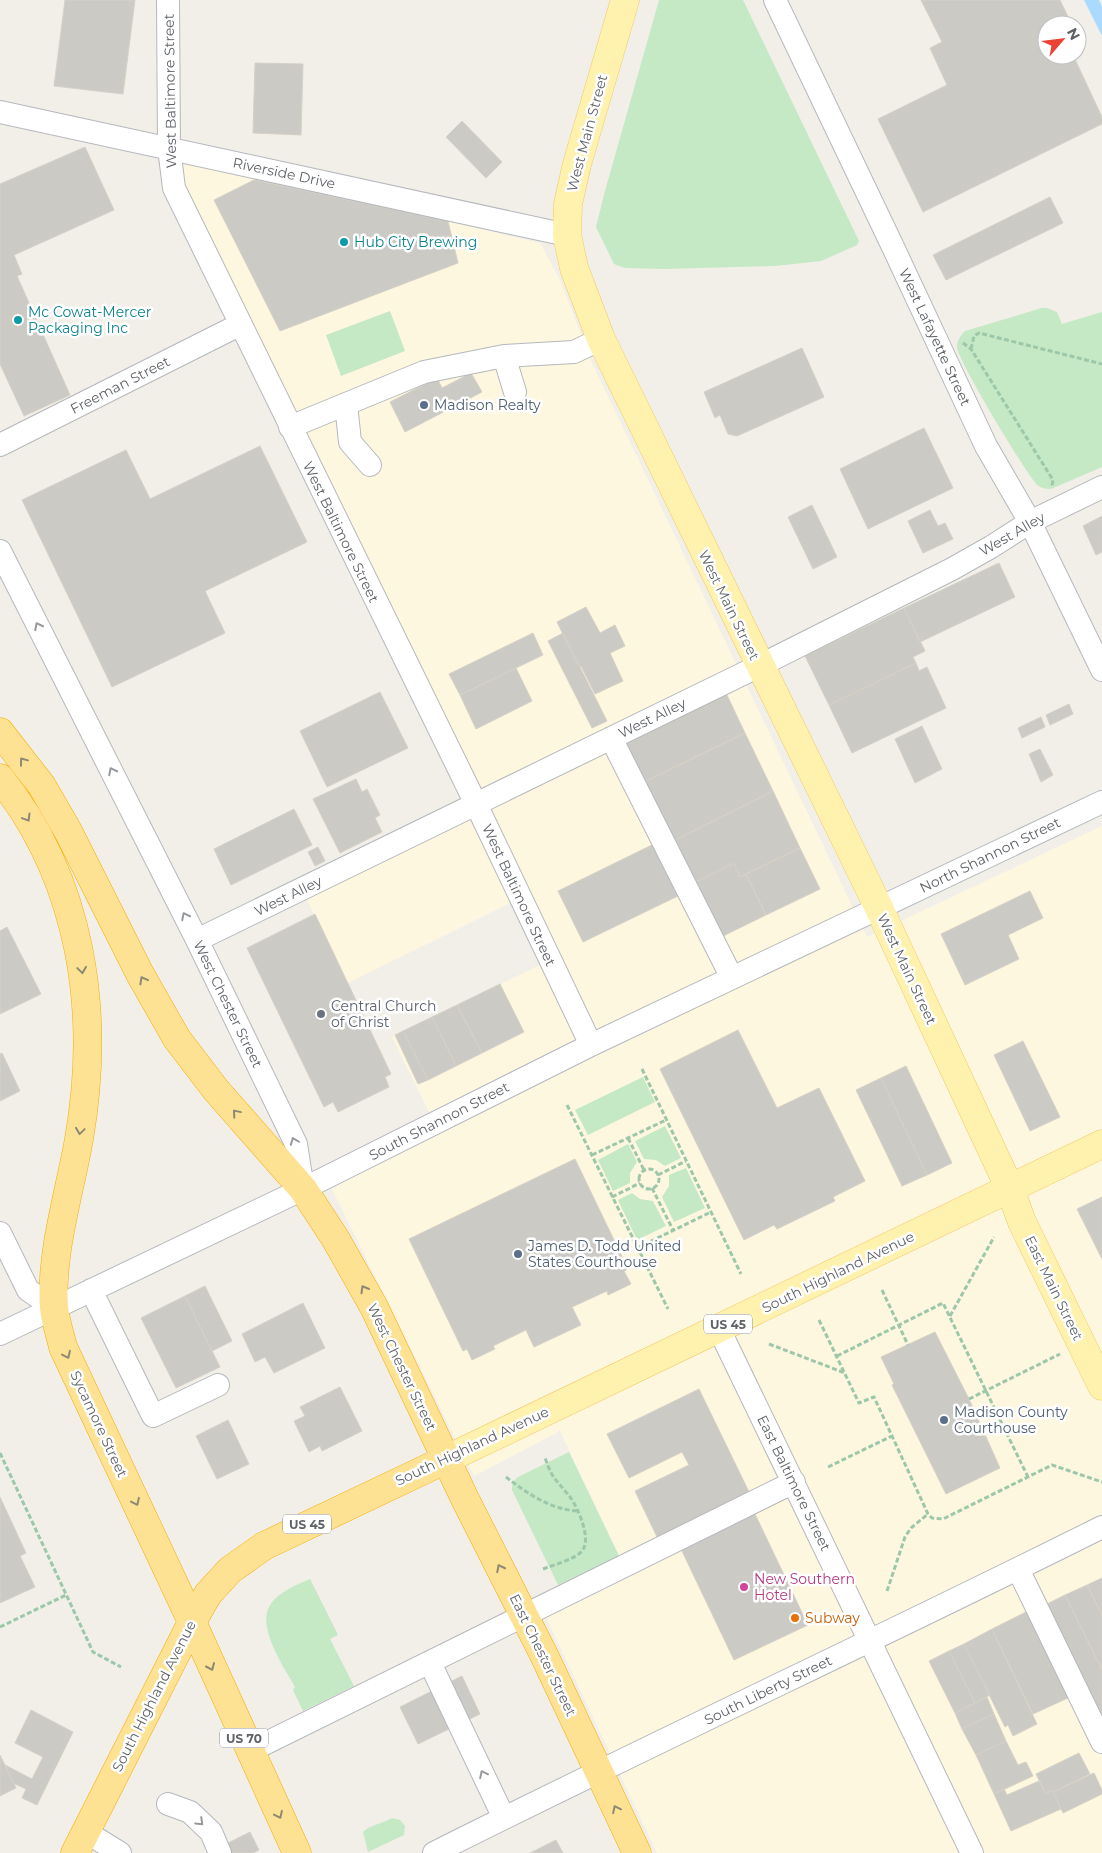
<svg xmlns="http://www.w3.org/2000/svg" width="1102" height="1853" font-family="Montserrat,sans-serif">
	<style>
		.commercial { fill: #fef7e0 }
		.green { fill: #c5e8c5 }
		.water { fill: #aadaff }
		.building { fill: #cccac5; stroke: #d6d1c6 }
		.lines { fill: none; stroke-linecap: round; stroke-linejoin: round }
		.minor-casing { stroke: #b5b8bc; stroke-width: 24 }
		.major-casing { stroke: #f2c960; stroke-width: 29 }
		.highway-casing { stroke: #f9ab00; stroke-width: 29 }
		.path { stroke: #9cc7a9; stroke-width: 3; stroke-dasharray: 5 2.5; stroke-linecap: butt }
		.minor { stroke: #fff; stroke-width: 22 }
		.major { stroke: #fff2af; stroke-width: 28 }
		.highway { stroke: #fde293; stroke-width: 28 }
		.oneway { stroke: #979a9d }
		.oneway2 { stroke: #8e8975 }
		.culture-dot { fill: #0f9aa8; stroke: #fff; stroke-width: 2 }
		.service-dot { fill: #5c6f8a; stroke: #fff; stroke-width: 2 }
		.worship-dot { fill: #6b7280; stroke: #fff; stroke-width: 2 }
		.hotel-dot { fill: #d1479c; stroke: #fff; stroke-width: 2 }
		.food-dot { fill: #e8710a; stroke: #fff; stroke-width: 2 }
		.labels { text-anchor: middle; dominant-baseline: central; stroke-width: 5; stroke-linejoin: round; paint-order: stroke }
		.shield { fill: #fff; stroke: #8f9295; stroke-width: 1 }
		.shield-label { font-size: 12px; font-weight: bold; fill: #5f6368 }
		.street-label { font-size: 14px; fill: #5f6368; stroke: #fff }
		.culture-label { font-size: 14px; fill: #0d838f; stroke: #fff; text-anchor: start }
		.service-label { font-size: 14px; fill: #4e5e75; stroke: #fff; text-anchor: start }
		.worship-label { font-size: 14px; fill: #5b616d; stroke: #fff; text-anchor: start }
		.hotel-label { font-size: 14px; fill: #b23c85; stroke: #fff; text-anchor: start }
		.food-label { font-size: 14px; fill: #c56008; stroke: #fff; text-anchor: start }
	</style>
	<rect width="100%" height="100%" fill="#f1efe8"/>
	<path class="commercial" d="M175,157L540,243L560,280L592,363L867,937L1102,826V1853H657L544,1613L627,1572L560,1431L474,1476L332,1189L436,1126L392,1037L556,957L526,895L348,983L306,898L485,804L189,203Z"/>
	<path class="green" d="M659,0H743L859,241L857,245L821,261L775,266L664,269L625,268L614,264L596,227L605,191Z
		M1042,308H1047L1057,312L1062,324L1102,312V467L1051,489C1046,489 1041,488 1037,485C1027,475 956,357 957,347C957,341 961,335 965,331Z
		M390,311L405,351L341,376L326,335Z
		M643,1077L655,1102L588,1135L575,1110Z
		M665,1126L681,1158L665,1166L656,1160L644,1159L635,1141Z
		M628,1144L637,1162L630,1173V1183L613,1191L598,1160Z
		M686,1168L705,1208L674,1222L662,1197L669,1186V1175Z
		M632,1193L640,1199L653,1201L666,1226L637,1240L618,1200Z
		M569,1452L619,1556L558,1585L512,1490C512,1484 513,1481 518,1477Z
		M310,1579L338,1635L330,1639L354,1686L303,1711L293,1690L295,1687C290,1677 283,1668 278,1657C255,1611 266,1597 310,1579Z
		M392,1818L400,1820L405,1826L404,1835L368,1852L363,1832C372,1824 382,1824 392,1818Z"/>
	<path class="water" d="M1084,0H1099L1102,7V36Z"/>
	<path class="building" d="M65,0H135L123,94L54,86Z
		M921,0H1060L1072,25H1047V55H1073L1102,117V124L923,212L878,119L947,85L930,48L942,42Z
		M255,63L303,64L301,135L253,133Z
		M462,121L502,162L486,178L446,137Z
		M85,147L114,210L14,255L22,274L17,276L70,395L24,416L0,364V184Z
		M254,180L448,221L458,263L280,331L214,200Z
		M1050,197L1063,223L946,280L933,255Z
		M802,348L824,397L737,436L728,434L720,415L715,418L704,392Z
		M471,373L482,392L405,432L390,402L437,378L442,388Z
		M924,428L953,488L868,529L840,469Z
		M260,446L307,542L205,591L225,633L112,687L22,500L126,450L150,499Z
		M812,505L837,557L813,569L788,517Z
		M930,510L938,526L945,523L953,539L923,553L908,521Z
		M1102,516V552L1096,555L1083,526Z
		M999,563L1015,597L920,642L904,608Z
		M586,607L600,633L615,625L625,646L610,653L623,681L595,694L581,666L579,667L557,622Z
		M904,608L925,651L913,657L916,663L829,705L805,656Z
		M533,633L543,655L460,695L449,674Z
		M563,633L607,721L592,728L548,641Z
		M916,663L919,671L927,667L946,708L852,753L829,705Z
		M516,668L532,701L476,729L460,695Z
		M380,692L408,748L327,787L300,731Z
		M726,693L745,733L642,783L623,743Z
		M1069,704L1073,714L1050,725L1046,715Z
		M1041,717L1045,727L1022,738L1018,728Z
		M922,726L942,769L915,783L895,739Z
		M745,733L773,791L671,842L642,783Z
		M1040,749L1053,775L1041,782L1029,754Z
		M356,779L362,792L367,789L380,815L375,818L382,832L340,853L313,799Z
		M773,791L800,848L740,877L734,863L692,884L671,842Z
		M294,809L312,845L231,885L214,849Z
		M658,842L682,894L583,942L558,891Z
		M318,847L325,861L315,866L308,852Z
		M800,848L820,889L766,915L746,874Z
		M734,863L740,877L746,874L766,915L719,938L692,884Z
		M1030,891L1043,918L1008,935L1019,959L965,985L941,934Z
		M315,914L391,1074L385,1077L389,1087L338,1112L333,1102L324,1107L247,948Z
		M7,927L41,994L0,1014V931Z
		M500,984L524,1032L482,1053L457,1005Z
		M457,1005L482,1053L456,1066L432,1017Z
		M432,1017L456,1066L428,1080L403,1031Z
		M738,1030L777,1108L819,1088L865,1181L833,1197L835,1201L777,1229L774,1225L744,1240L660,1069Z
		M403,1031L428,1080L418,1084L395,1035Z
		M1023,1041L1060,1117L1030,1131L994,1055Z
		M2,1053L20,1091L0,1101V1054Z
		M906,1066L952,1163L927,1175L881,1078Z
		M881,1078L927,1175L902,1186L856,1090Z
		M575,1159L628,1269L624,1271L631,1284L608,1295L607,1291L572,1307L581,1325L534,1347L526,1330L493,1346L495,1349L472,1360L467,1349L463,1351L409,1239Z
		M1102,1197V1259L1077,1209Z
		M205,1286L232,1341L212,1351L185,1296Z
		M185,1296L220,1367L176,1388L141,1318Z
		M303,1303L325,1348L274,1373L265,1357L255,1362L242,1334Z
		M935,1332L969,1399L1000,1468L946,1494L892,1385L894,1384L881,1357Z
		M340,1387L362,1431L322,1451L320,1446L309,1452L294,1421L305,1416L300,1407Z
		M699,1389L750,1494L658,1539L635,1491L689,1465L682,1452L629,1478L607,1434Z
		M228,1420L249,1464L217,1479L196,1436Z
		M0,1497L26,1553L20,1556L35,1587L0,1603Z
		M755,1514L808,1625L734,1660L681,1549Z
		M1102,1578V1615L1087,1585Z
		M1087,1585L1102,1615V1670L1065,1595Z
		M1065,1595L1102,1670V1720L1045,1605Z
		M1030,1610L1070,1697L1033,1714L992,1629Z
		M992,1629L1037,1724L1013,1736L1008,1725L1005,1727L964,1644Z
		M964,1644L990,1695L975,1703L949,1651Z
		M949,1651L975,1703L955,1713L929,1661Z
		M462,1676L480,1714L418,1744L400,1707Z
		M987,1697L994,1714L962,1729L955,1713Z
		M31,1710L73,1732L37,1805L22,1798L26,1789L13,1783L5,1765L32,1779L43,1757L15,1743Z
		M994,1714L1006,1741L976,1755L962,1729Z
		M1006,1741L1018,1765L1026,1762L1033,1776L994,1794L976,1755Z
		M1079,1753L1090,1774L1053,1792L1052,1790L1046,1794L1036,1774Z
		M0,1755L16,1788L0,1796Z
		M1094,1773L1102,1790V1794L1063,1813L1053,1792Z
		M1039,1781L1046,1794L1052,1790L1061,1809L1011,1831L994,1794L1004,1789L1007,1795Z
		M250,1832L259,1850L253,1853H208Z
		M556,1840L563,1853H530Z"/>
	<g class="lines">
		<defs>
			<path id="minor" d="M168,0L169,148L174,188L476,804L591,1045
				M775,0L893,247L986,446L1030,522L1102,670
				M0,112L567,235
				M504,356L515,392
				M346,404L350,442L370,465
				M290,427L424,372L504,356L574,352L601,339
				M0,445L239,325
				M0,551L197,940L296,1144L303,1189
				M611,738L732,978
				M197,940L759,666L952,569L991,547L1030,522L1102,487
				M0,1233L28,1290L54,1308
				M91,1290L153,1416L218,1385
				M719,1329L972,1853
				M0,1334L303,1189L591,1045L1102,802
				M1018,1569L1102,1742
				M430,1663L504,1818
				M250,1751L794,1482
				M168,1804L190,1812L211,1832L220,1853
				M86,1832L120,1853
				M434,1853C655,1742 880,1638 1102,1527"/>
			<path id="major" d="M625,0L577,164L568,204L567,235L574,268L601,339L879,908L1010,1189L1022,1222L1102,1386
				M447,1459L1102,1144"/>
			<path id="highway" d="M0,732L42,786L68,831L140,974L177,1039L216,1090L303,1189L335,1238L374,1307L465,1499L544,1655L637,1853
				M0,778C82,881 101,1012 79,1139C70,1191 50,1254 54,1307C55,1320 60,1334 63,1347L192,1622L297,1853
				M75,1853L192,1622L208,1594L230,1570L264,1546L447,1459"/>
		</defs>
		<use href="#minor" class="minor-casing"/>
		<use href="#major" class="major-casing"/>
		<use href="#highway" class="highway-casing"/>
		<path class="path" d="M963,343L971,349L1053,480L1052,486
			M971,349L974,336L979,333L1102,364
			M642,1069L741,1274
			M567,1105L668,1309
			M628,1138L644,1170
			M592,1155L666,1120
			M639 1179a10 10 0 1 1 20 0a10 10 0 1 1-20 0Z
			M658,1175L686,1161
			M652,1188L673,1230
			M612,1197L640,1183
			M637,1248L711,1212
			M882,1290L908,1345
			M950,1316L994,1237
			M819,1320L859,1403L874,1397L928,1514L932,1518L943,1519L1052,1465L1102,1482
			M769,1344L845,1373
			M837,1356L943,1303L1028,1477
			M969,1399L1060,1354
			M0,1453L93,1652L121,1667
			M828,1467L892,1436
			M506,1477C528,1494 550,1509 577,1511
			M543,1569C553,1565 576,1559 582,1551C592,1539 578,1508 570,1497C565,1491 560,1485 555,1479C550,1473 548,1465 545,1458
			M887,1591L905,1537L911,1528L928,1514
			M0,1627L66,1595"/>
		<use href="#minor" class="minor"/>
		<use href="#major" class="major"/>
		<use href="#highway" class="highway"/>
	</g>
	<defs><path id="oneway-chevron" d="M-2-3.5L2.5 0L-2 3.5" fill="none" stroke-width="1.6" stroke-linecap="round" stroke-linejoin="round" transform="scale(1.25)"/></defs>
	<g class="oneway">
		<use href="#oneway-chevron" transform="translate(38 626) rotate(-117)"/>
		<use href="#oneway-chevron" transform="translate(112 771) rotate(-117)"/>
		<use href="#oneway-chevron" transform="translate(185 916) rotate(-117)"/>
		<use href="#oneway-chevron" transform="translate(294 1141) rotate(-111)"/>
		<use href="#oneway-chevron" transform="translate(483 1774) rotate(-116)"/>
		<use href="#oneway-chevron" transform="translate(200 1822) rotate(44)"/>
	</g>
	<g class="oneway2">
		<use href="#oneway-chevron" transform="translate(23 761) rotate(-127)"/>
		<use href="#oneway-chevron" transform="translate(27 818) rotate(59)"/>
		<use href="#oneway-chevron" transform="translate(82 970) rotate(82)"/>
		<use href="#oneway-chevron" transform="translate(143 980) rotate(-119)"/>
		<use href="#oneway-chevron" transform="translate(236 1113) rotate(-130)"/>
		<use href="#oneway-chevron" transform="translate(80 1131) rotate(98)"/>
		<use href="#oneway-chevron" transform="translate(364 1289) rotate(-120)"/>
		<use href="#oneway-chevron" transform="translate(67 1355) rotate(65)"/>
		<use href="#oneway-chevron" transform="translate(136 1502) rotate(65)"/>
		<use href="#oneway-chevron" transform="translate(500 1568) rotate(-117)"/>
		<use href="#oneway-chevron" transform="translate(211 1667) rotate(66)"/>
		<use href="#oneway-chevron" transform="translate(616 1809) rotate(-116)"/>
		<use href="#oneway-chevron" transform="translate(279 1815) rotate(65)"/>
	</g>
	<g class="culture-dot">
		<circle cx="344" cy="242" r="5"/>
		<circle cx="18" cy="320" r="5"/>
	</g>
	<g class="service-dot">
		<circle cx="424" cy="405" r="5"/>
		<circle cx="518" cy="1254" r="5"/>
		<circle cx="944" cy="1420" r="5"/>
	</g>
	<circle class="worship-dot" cx="321" cy="1014" r="5"/>
	<circle class="hotel-dot" cx="744" cy="1587" r="5"/>
	<circle class="food-dot" cx="795" cy="1618" r="5"/>
	<g class="labels">
		<g class="shield">
			<rect x="704" y="1314.5" width="48" height="19" rx="4"/>
			<rect x="283" y="1514.5" width="48" height="19" rx="4"/>
			<rect x="220" y="1728.5" width="48" height="19" rx="4"/>
		</g>
		<g class="shield-label">
			<text x="728" y="1324">US 45</text>
			<text x="307" y="1524">US 45</text>
			<text x="244" y="1738">US 70</text>
		</g>
		<g class="street-label">
			<text transform="translate(170 91) rotate(-91)">West Baltimore Street</text>
			<text transform="translate(587 133) rotate(-75)">West Main Street</text>
			<text transform="translate(284 173) rotate(12)">Riverside Drive</text>
			<text transform="translate(935 337) rotate(65)">West Lafayette Street</text>
			<text transform="translate(120 385) rotate(-27)">Freeman Street</text>
			<text transform="translate(341 532) rotate(64)">West Baltimore Street</text>
			<text transform="translate(1012 534) rotate(-30)">West Alley</text>
			<text transform="translate(729 605) rotate(64)">West Main Street</text>
			<text transform="translate(652 718) rotate(-26)">West Alley</text>
			<text transform="translate(990 855) rotate(-26)">North Shannon Street</text>
			<text transform="translate(519 895) rotate(65)">West Baltimore Street</text>
			<text transform="translate(288 896) rotate(-26)">West Alley</text>
			<text transform="translate(907 969) rotate(65)">West Main Street</text>
			<text transform="translate(228 1004) rotate(64)">West Chester Street</text>
			<text transform="translate(439 1121) rotate(-27)">South Shannon Street</text>
			<text transform="translate(838 1272) rotate(-26)">South Highland Avenue</text>
			<text transform="translate(1054 1288) rotate(64)">East Main Street</text>
			<text transform="translate(402 1367) rotate(64)">West Chester Street</text>
			<text transform="translate(99 1424) rotate(65)">Sycamore Street</text>
			<text transform="translate(472 1446) rotate(-25)">South Highland Avenue</text>
			<text transform="translate(794 1483) rotate(64)">East Baltimore Street</text>
			<text transform="translate(543 1655) rotate(64)">East Chester Street</text>
			<text transform="translate(768 1690) rotate(-26)">South Liberty Street</text>
			<text transform="translate(154 1696) rotate(-63)">South Highland Avenue</text>
		</g>
		<g class="culture-label">
			<text x="354" y="242">Hub City Brewing</text>
			<text x="28" y="312">Mc Cowat-Mercer<tspan x="28" dy="16">Packaging Inc</tspan></text>
		</g>
		<g class="service-label">
			<text x="434" y="405">Madison Realty</text>
			<text x="528" y="1246">James D. Todd United<tspan x="528" dy="16">States Courthouse</tspan></text>
			<text x="954" y="1412">Madison County<tspan x="954" dy="16">Courthouse</tspan></text>
		</g>
		<g class="worship-label">
			<text x="331" y="1006">Central Church<tspan x="331" dy="16">of Christ</tspan></text>
		</g>
		<g class="hotel-label">
			<text x="754" y="1579">New Southern<tspan x="754" dy="16">Hotel</tspan></text>
		</g>
		<g class="food-label">
			<text x="805" y="1618">Subway</text>
		</g>
	</g>
	<g transform="translate(1062 40) rotate(62)"><circle r="24" fill="#ffffff" stroke="#bfc1c3"/>
	<path d="M0-4L9 19L0 12L-9 19Z" fill="#ea4335"/>
	<text y="-8" font-size="14" font-weight="bold" text-anchor="middle" fill="#5f6368">N</text>
	</g>
</svg>
